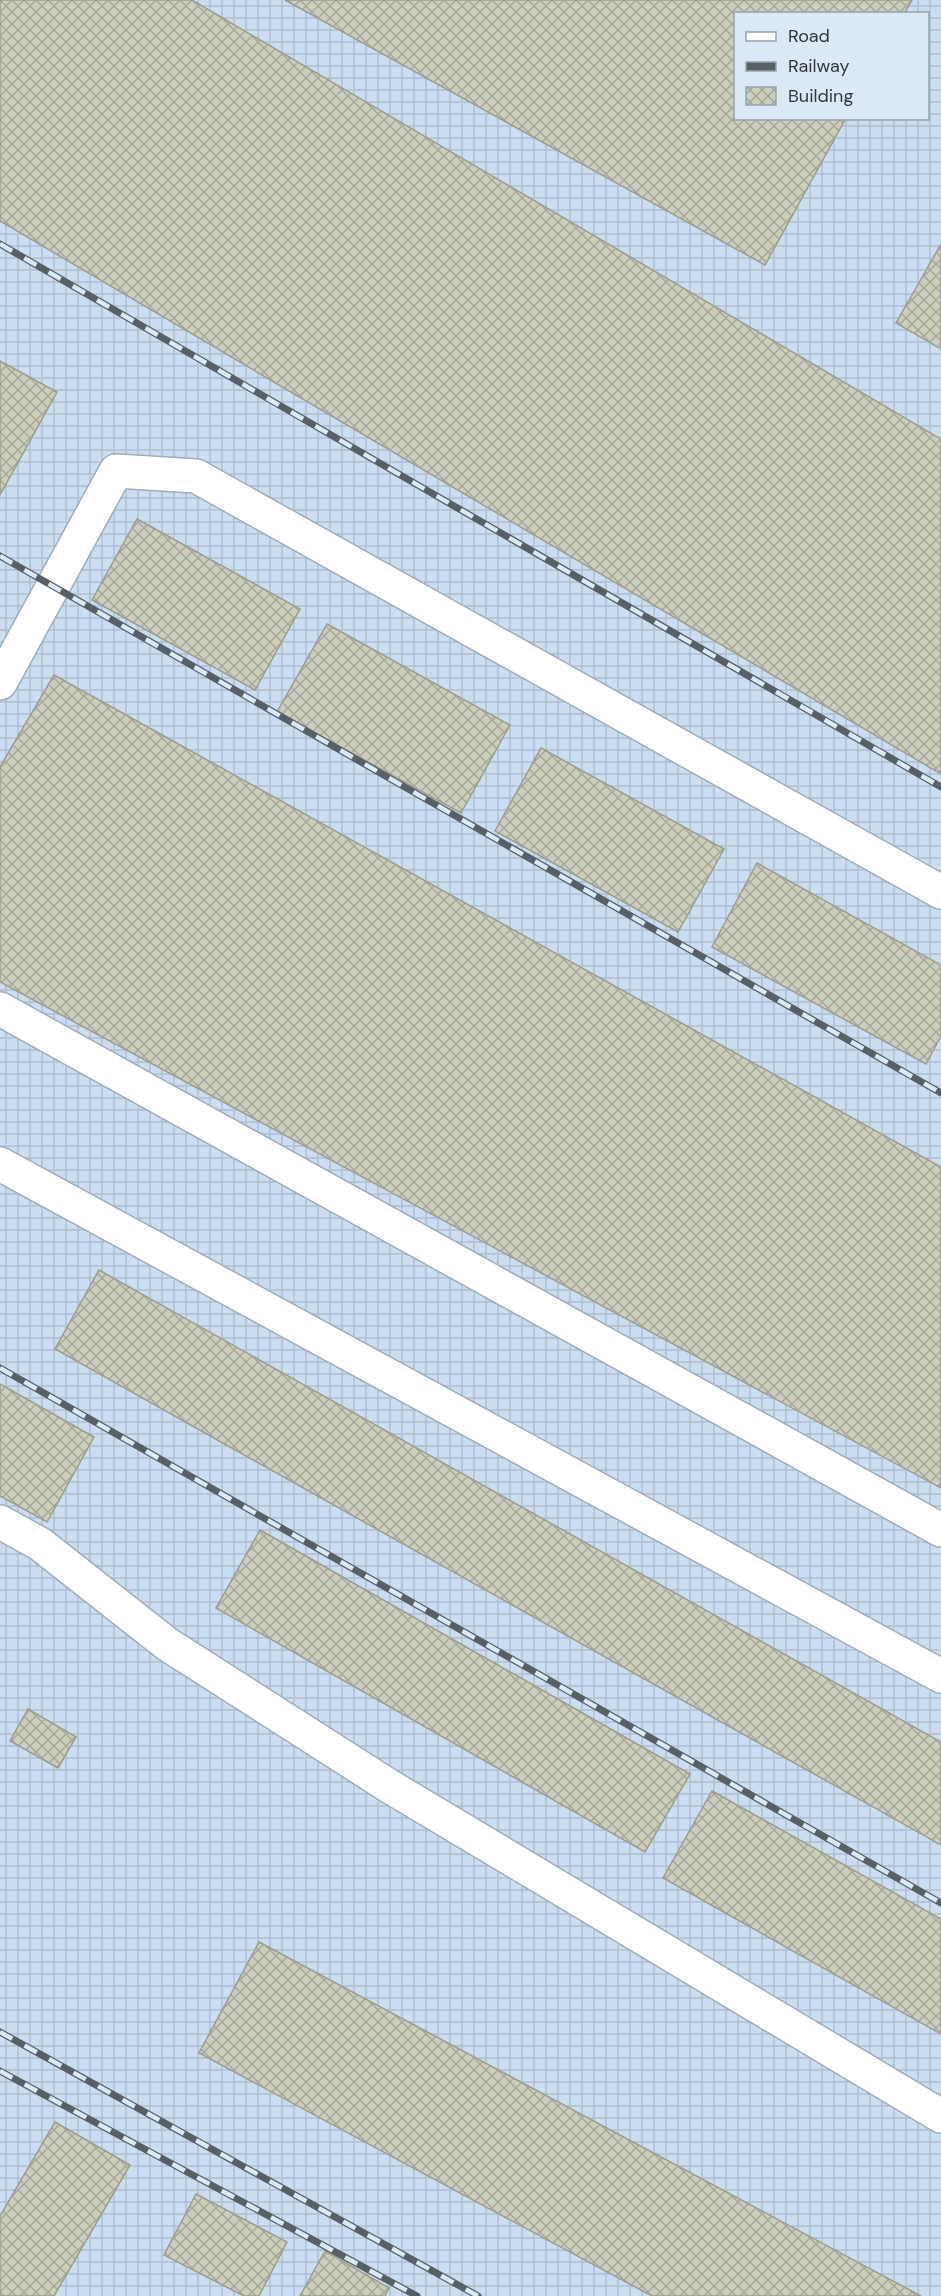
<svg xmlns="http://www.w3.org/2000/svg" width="941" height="2296" font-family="'DM Sans',sans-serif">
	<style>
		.industrial { fill: url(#industrial-grid); fill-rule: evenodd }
		.building { fill: url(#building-cross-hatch); stroke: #9c9d8c; stroke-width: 1.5 }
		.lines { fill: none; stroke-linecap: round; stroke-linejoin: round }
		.minor-casing { stroke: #a0adba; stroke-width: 36 }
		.minor { stroke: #fff; stroke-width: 33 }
		.rail-casing { stroke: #586067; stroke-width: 7 }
		.rail { stroke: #dbe9f6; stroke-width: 4.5; stroke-dasharray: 14; stroke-linecap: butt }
	</style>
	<defs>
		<pattern id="industrial-grid" width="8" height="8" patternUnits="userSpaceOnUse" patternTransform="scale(1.5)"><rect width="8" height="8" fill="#cbdef1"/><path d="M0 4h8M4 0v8" fill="none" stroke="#afbfd0"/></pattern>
		<pattern id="building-cross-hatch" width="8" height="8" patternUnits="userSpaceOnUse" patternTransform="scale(1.5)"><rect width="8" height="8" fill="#cccebc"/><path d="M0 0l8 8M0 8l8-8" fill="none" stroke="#a6a89a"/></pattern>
	</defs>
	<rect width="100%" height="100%" fill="#dbe9f6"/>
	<path class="industrial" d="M0,0H941V2296H0ZM736,14H928V118H736Z"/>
	<path class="building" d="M0,0H192L941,439V774L0,221Z
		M285,0H912L904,14H736V118H846L765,265Z
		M941,244V349L896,323Z
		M0,361L57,392L0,495Z
		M137,519L300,609L255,690L92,600Z
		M327,624L510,725L461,813L277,712Z
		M54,675L941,1167V1488L0,982V767Z
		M541,748L724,849L678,932L495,831Z
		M757,863L941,965V1036L926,1064L712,947Z
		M99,1270L941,1742V1845L55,1349Z
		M0,1384L94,1437L47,1522L0,1496Z
		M260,1530L690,1774L645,1852L216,1608Z
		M28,1709L76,1737L58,1768L10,1741Z
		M712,1791L941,1919V2034L663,1878Z
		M259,1942L921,2296H652L199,2053Z
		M55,2122L130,2165L54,2296H0V2216Z
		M196,2194L287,2242L259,2296H244L164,2255Z
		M325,2251L389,2288L385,2296H300Z"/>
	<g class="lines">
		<defs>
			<path id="minor" d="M0,683L116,471L196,476L941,892
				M0,1009L941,1530
				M0,1164L941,1676
				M0,1522L40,1544L167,1644L389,1786L941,2116"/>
		</defs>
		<use href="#minor" class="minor-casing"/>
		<use href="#minor" class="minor"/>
		<defs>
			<path id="rail" d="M0,244L941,787
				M0,556L941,1093
				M0,1368L941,1903
				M0,2032L478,2296
				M0,2071L417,2296"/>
		</defs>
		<use href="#rail" class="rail-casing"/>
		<use href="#rail" class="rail"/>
	</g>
	<rect x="734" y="12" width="195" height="108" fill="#dbe9f6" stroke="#97a2ac" stroke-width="1.5"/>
	<rect x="746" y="32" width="30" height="9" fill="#ffffff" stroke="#97a2ac" stroke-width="1.5"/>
	<text x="788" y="42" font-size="18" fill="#31373c">Road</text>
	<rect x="746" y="62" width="30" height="9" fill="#586067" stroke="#97a2ac" stroke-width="1.5"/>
	<text x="788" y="72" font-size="18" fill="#31373c">Railway</text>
	<rect x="746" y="87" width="30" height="18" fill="url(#building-cross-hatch)" stroke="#97a2ac" stroke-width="1.5"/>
	<text x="788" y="102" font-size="18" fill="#31373c">Building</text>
</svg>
